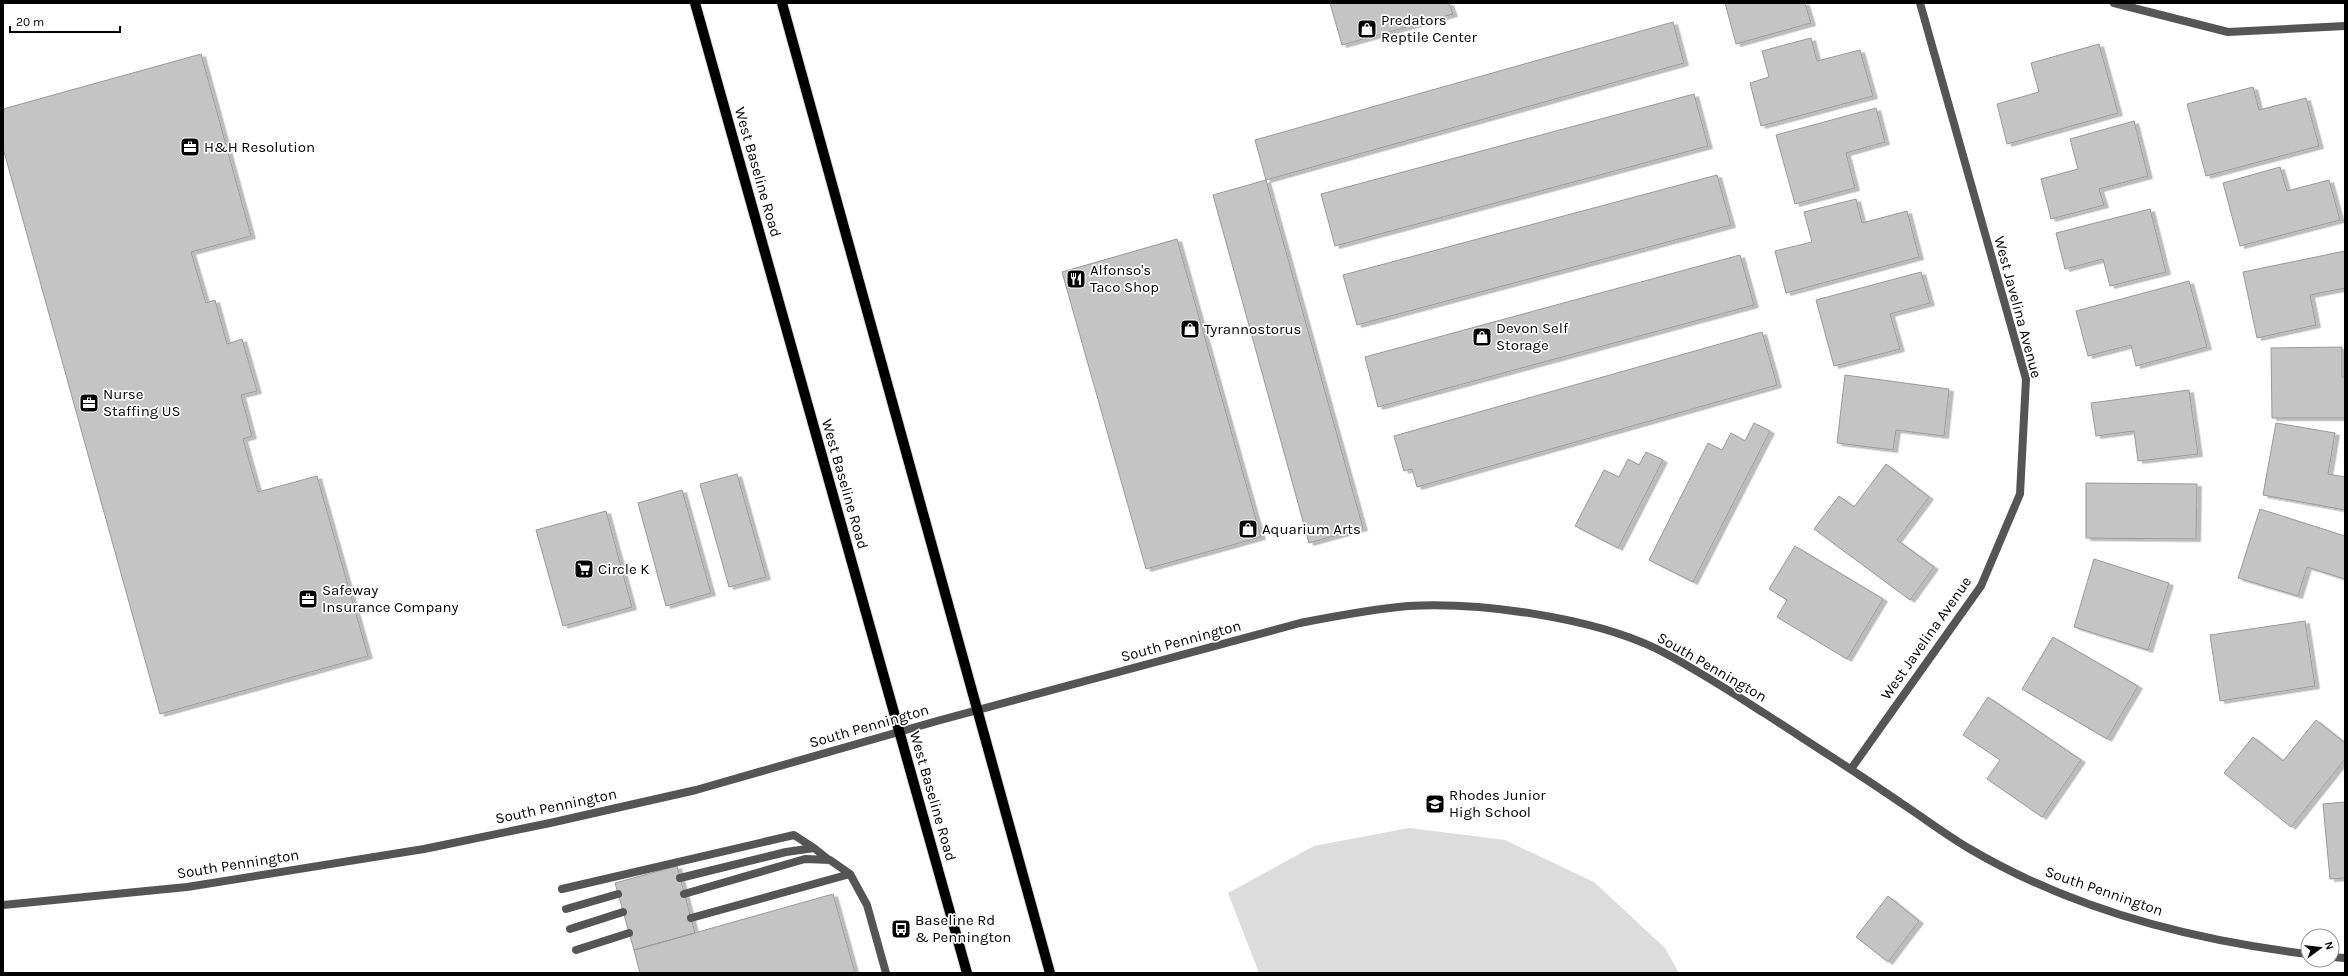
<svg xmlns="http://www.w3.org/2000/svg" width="2348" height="976" font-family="Karla,sans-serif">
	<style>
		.green { fill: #dcdcdc }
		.building { fill: #c4c4c4; stroke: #999; filter: url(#shadow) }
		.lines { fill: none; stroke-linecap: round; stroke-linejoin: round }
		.primary-casing { stroke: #dbdbdb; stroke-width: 12 }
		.service { stroke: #555; stroke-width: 8 }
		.minor { stroke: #555; stroke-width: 8 }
		.primary { stroke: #000; stroke-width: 10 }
		.labels { text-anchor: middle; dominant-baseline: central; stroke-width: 3.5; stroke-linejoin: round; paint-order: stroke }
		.poi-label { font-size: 15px; fill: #000; stroke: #fff; text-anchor: start }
		.street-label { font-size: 15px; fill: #000; stroke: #fff }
	</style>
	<defs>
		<filter id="shadow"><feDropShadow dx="4.5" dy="2.5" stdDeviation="0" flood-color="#0004"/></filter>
	</defs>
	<rect width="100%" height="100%" fill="#fff"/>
	<path class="green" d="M1409,828L1505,840L1594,882L1665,948L1679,973H1259L1228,893L1314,846Z"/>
	<path class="building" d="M1330,3H1449L1453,14L1342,45Z
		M1725,3H1805L1811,23L1736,44Z
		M1673,22L1684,63L1266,180L1255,140Z
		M1811,38L1817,61L1860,50L1873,96L1761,126L1750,83L1769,77L1762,51Z
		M2099,44L2118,113L2007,144L1997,104L2039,92L2031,63Z
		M201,54L251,236L191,252L206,303L215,300L227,344L242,339L257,391L241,395L252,436L243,439L258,492L317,476L368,656L160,714L3,148V109Z
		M2253,87L2259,110L2306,98L2319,146L2206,176L2187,104Z
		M1694,94L1708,146L1335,246L1321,194Z
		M1876,108L1885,142L1846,153L1855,188L1795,204L1776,135Z
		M2134,121L2148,176L2099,189L2104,205L2051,219L2041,179L2078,169L2070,139Z
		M2280,167L2287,191L2329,180L2340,220L2240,246L2223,183Z
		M1717,175L1731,225L1357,325L1343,275Z
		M1266,180L1363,528L1309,543L1213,195Z
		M1856,199L1862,223L1907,211L1919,257L1786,293L1775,251L1812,242L1804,212Z
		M2150,209L2166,272L2110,286L2103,259L2065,269L2056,233Z
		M1177,239L1261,537L1146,569L1062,272Z
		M2345,251V288L2310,295L2316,325L2257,338L2243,272Z
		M1740,255L1754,305L1378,407L1365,357Z
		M1921,272L1930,303L1890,314L1900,349L1834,366L1816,300Z
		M2189,281L2207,347L2136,366L2131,345L2088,356L2076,311Z
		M1762,332L1777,385L1417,487L1412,469L1404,471L1394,436Z
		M2342,347V377H2345V418H2272L2271,348Z
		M1845,375L1949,389L1944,436L1896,430L1893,450L1837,443Z
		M2189,390L2198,454L2138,461L2134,431L2096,436L2091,403Z
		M1754,423L1770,431L1693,582L1649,560L1708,443L1722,450L1731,433L1745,441Z
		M2276,423L2335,433L2328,474L2345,477V510L2263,495Z
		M1646,452L1663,460L1618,548L1575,526L1604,470L1619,477L1628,459L1639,465Z
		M1886,464L1929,497L1897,540L1934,567L1910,600L1814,529L1839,496L1854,507Z
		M737,474L766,577L729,587L700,484Z
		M2086,483L2197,484L2196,539L2086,538Z
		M682,490L711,593L666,606L638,503Z
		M2260,509L2345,536V579L2307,567L2298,596L2238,578Z
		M606,511L632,607L563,626L536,530Z
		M1795,546L1883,599L1847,659L1777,617L1787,600L1769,589Z
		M2094,559L2169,583L2148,650L2074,627Z
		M2305,621L2315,686L2220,701L2210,635Z
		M2053,637L2138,686L2107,739L2022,689Z
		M1988,697L2081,760L2042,817L1987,779L2000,760L1963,735Z
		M2316,720L2345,743V759L2291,827L2224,773L2253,737L2283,761Z
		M2345,802V878L2330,879L2323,804Z
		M677,866L695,933L634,950L615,883Z
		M833,894L855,973H640L634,950Z
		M1888,896L1919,921L1888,962L1856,937Z"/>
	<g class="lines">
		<defs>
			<path id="primary" d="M695,3L967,973
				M782,3L1050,973"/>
		</defs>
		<use href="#primary" class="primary-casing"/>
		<path class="service" d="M680,878L786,852L814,848L829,860
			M562,889L794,835L814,848
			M684,894L805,859L830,860L850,874L867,905L886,973
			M566,909L618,894
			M691,918L850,874
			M570,929L623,912
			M576,950L629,933"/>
		<path class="minor" d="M2114,3L2228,32L2345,26
			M1851,769L1981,586L2020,494L2026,379L1920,3
			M3,905L187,887L424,849L550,823L696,790L937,721L1300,623C1336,616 1372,609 1408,606C1481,602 1589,617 1655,648C1693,667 1728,690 1764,713C1810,743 1856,772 1901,803C1924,818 1946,835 1970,849C2072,909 2191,940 2308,954
			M2332,957L2345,958"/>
		<use href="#primary" class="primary"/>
	</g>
	<defs>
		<symbol id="shop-square" viewBox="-11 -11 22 22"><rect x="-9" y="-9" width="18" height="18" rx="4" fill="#000" stroke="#fff"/><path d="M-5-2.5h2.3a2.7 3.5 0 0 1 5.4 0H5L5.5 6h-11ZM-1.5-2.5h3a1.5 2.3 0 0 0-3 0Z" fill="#fff"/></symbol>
		<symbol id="office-square" viewBox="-11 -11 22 22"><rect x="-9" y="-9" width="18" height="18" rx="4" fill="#000" stroke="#fff"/><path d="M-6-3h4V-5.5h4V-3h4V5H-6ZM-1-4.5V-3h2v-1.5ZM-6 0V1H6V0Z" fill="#fff"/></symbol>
		<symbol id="restaurant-square" viewBox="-11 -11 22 22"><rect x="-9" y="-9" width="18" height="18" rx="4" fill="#000" stroke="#fff"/><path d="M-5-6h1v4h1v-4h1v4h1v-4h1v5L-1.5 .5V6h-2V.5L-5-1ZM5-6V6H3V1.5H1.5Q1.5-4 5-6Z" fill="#fff"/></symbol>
		<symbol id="supermarket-square" viewBox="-11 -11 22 22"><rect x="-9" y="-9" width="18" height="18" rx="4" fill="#000" stroke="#fff"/><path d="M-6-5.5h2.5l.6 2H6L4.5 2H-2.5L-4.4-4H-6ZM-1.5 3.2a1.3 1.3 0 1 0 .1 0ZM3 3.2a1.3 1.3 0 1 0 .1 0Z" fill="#fff"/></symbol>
		<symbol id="school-square" viewBox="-11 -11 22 22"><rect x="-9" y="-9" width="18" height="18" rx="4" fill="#000" stroke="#fff"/><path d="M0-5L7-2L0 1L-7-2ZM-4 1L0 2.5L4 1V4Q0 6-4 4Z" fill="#fff"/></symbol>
		<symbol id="bus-square" viewBox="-11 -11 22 22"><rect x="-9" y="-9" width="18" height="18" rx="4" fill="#000" stroke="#fff"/><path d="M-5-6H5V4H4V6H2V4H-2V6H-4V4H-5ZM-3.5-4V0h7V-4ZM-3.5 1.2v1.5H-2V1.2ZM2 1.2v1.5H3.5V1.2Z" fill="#fff"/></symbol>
	</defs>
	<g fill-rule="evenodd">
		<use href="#shop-square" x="1356" y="18" width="22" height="22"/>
		<use href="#office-square" x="179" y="136" width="22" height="22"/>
		<use href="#restaurant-square" x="1065" y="268" width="22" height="22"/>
		<use href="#shop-square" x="1179" y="318" width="22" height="22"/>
		<use href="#shop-square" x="1471" y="326" width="22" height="22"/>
		<use href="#office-square" x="78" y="392" width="22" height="22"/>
		<use href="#shop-square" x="1237" y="518" width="22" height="22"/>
		<use href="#supermarket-square" x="573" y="558" width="22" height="22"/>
		<use href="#office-square" x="297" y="588" width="22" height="22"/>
		<use href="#school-square" x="1424" y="793" width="22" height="22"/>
		<use href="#bus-square" x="890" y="918" width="22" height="22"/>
	</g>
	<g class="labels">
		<g class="poi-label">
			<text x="1381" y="20">Predators<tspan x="1381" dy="17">Reptile Center</tspan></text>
			<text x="204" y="147">H&amp;H Resolution</text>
			<text x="1090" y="270">Alfonso's<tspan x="1090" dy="17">Taco Shop</tspan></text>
			<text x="1496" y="328">Devon Self<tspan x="1496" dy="17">Storage</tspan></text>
			<text x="1204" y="329">Tyrannostorus</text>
			<text x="103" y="394">Nurse<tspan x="103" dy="17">Staffing US</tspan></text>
			<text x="1262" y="529">Aquarium Arts</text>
			<text x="598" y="569">Circle K</text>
			<text x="322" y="590">Safeway<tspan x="322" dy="17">Insurance Company</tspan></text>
			<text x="1449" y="795">Rhodes Junior<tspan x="1449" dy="17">High School</tspan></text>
			<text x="915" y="920">Baseline Rd<tspan x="915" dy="17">&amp; Pennington</tspan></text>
		</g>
		<g class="street-label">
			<text transform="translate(758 172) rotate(74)">West Baseline Road</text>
			<text transform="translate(2018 307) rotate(75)">West Javelina Avenue</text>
			<text transform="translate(845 484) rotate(74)">West Baseline Road</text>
			<text transform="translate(1926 638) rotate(-55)">West Javelina Avenue</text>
			<text transform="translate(1181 641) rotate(-15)">South Pennington</text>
			<text transform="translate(1712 667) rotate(30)">South Pennington</text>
			<text transform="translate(869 726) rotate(-16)">South Pennington</text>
			<text transform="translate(933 796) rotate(74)">West Baseline Road</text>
			<text transform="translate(556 806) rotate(-12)">South Pennington</text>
			<text transform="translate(238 864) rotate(-9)">South Pennington</text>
			<text transform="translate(2104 891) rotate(19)">South Pennington</text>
		</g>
	</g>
	<rect width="2348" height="976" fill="none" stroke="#000000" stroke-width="8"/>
	<g transform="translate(2320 948) rotate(75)"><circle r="19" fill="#ffffff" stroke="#999999"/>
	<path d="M0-3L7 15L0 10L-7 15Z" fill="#000000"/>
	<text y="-6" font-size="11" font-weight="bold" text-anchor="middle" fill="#000000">N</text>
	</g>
	<path d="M10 26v6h110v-6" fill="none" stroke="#000000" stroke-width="2"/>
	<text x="16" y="26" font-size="12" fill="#000000" stroke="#ffffff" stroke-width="3" paint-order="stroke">20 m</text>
</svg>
